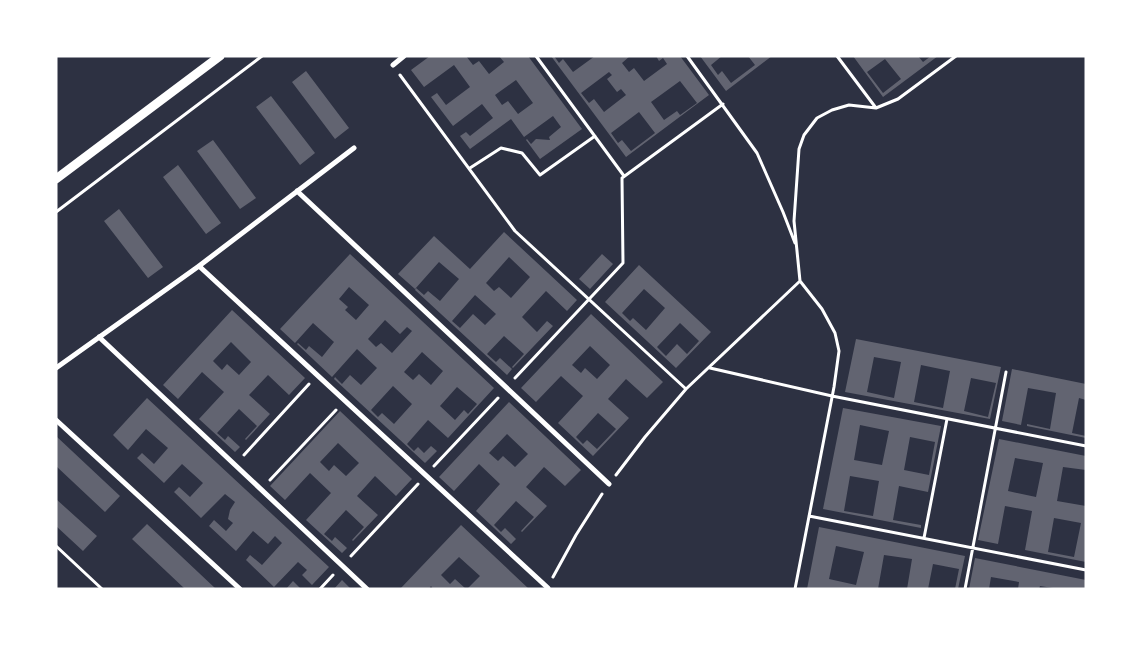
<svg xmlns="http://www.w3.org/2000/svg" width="1142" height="645" font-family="'IBM Plex Sans',sans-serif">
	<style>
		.building { fill: #626471; fill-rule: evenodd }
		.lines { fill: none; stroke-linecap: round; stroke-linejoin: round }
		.path { stroke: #fff; stroke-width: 3 }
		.minor { stroke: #fff; stroke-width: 5 }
		.tertiary { stroke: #fff; stroke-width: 9 }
	</style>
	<rect width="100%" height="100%" fill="#2d3142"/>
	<path class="building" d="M430,56H466L473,65L479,61L489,74L504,62L499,56H528L582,129L540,159L526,140L527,139L531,144L536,139L550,140L549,137L561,127L553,116L524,137L511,119L470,149L460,136L466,132L470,136L493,118L482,104L453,126L431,97L437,93L446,105L470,87L454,65L424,87L411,70ZM516,80L533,103L518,114L508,101L502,105L495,95Z
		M551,56H554L559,63L563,59L573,72L595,56H630L622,63L629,72L634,68L644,81L667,64L663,58L659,61L656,56H680L709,95L626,157ZM609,72L612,75L607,79L617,92L621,89L626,95L604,112L594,99L589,103L581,93ZM680,81L697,103L680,115L677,111L664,120L651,102ZM639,112L655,133L631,151L622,140L618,143L611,133Z
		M700,56H722L711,65L718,75L722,71L731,83L755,65L748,56H772L726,91Z
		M853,56H918L923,62L931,56H938L883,97ZM885,59L901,79L883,93L867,72Z
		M306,71L349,128L335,139L292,82Z
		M271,96L315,153L300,165L256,107Z
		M213,140L256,198L240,209L197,151Z
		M178,165L221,223L206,234L163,177Z
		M119,209L163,267L148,278L104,221Z
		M504,232L577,300L567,311L546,291L522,317L537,332L547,321L553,326L513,368L512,367L524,354L504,336L487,354L496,362L500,358L512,369L507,375L415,290L416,288L424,295L428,291L440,301L459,279L439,262L415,289L398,274L434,236L470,269ZM509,257L530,277L511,298L499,287L494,291L486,283ZM475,295L496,314L485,325L473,314L460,328L452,321Z
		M350,254L494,388L448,438L428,420L407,444L414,451L418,447L424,453L431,446L437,451L425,463L334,379L335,377L342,384L350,375L361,385L377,368L357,349L332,377L297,344L298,343L306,350L309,346L322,357L334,342L313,323L295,343L280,329ZM349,287L369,305L356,320L345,310L348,307L339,299ZM385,320L400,334L407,327L412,331L392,353L381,343L376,347L368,339ZM422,352L443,371L431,385L419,374L413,380L404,372ZM393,386L412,404L394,424L382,413L378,417L371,410ZM457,387L477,404L468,414L464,410L455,420L440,406Z
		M602,254L613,264L590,289L579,279Z
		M639,265L711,332L676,368L605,302ZM644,289L665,308L646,330L633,318L630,321L622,313ZM680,323L699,341L687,354L677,344L666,356L657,347Z
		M232,310L305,378L289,395L268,375L249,395L270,414L246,440L245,439L257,426L239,409L217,433L225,440L228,436L240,447L235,452L199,419L224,392L202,372L178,399L163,385ZM231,342L251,362L239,375L227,364L222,370L213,361Z
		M591,314L663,382L647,398L626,379L608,399L629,418L593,456L558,423L583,396L561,376L536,402L521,388ZM590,346L610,365L597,379L585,368L581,373L572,365ZM598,413L616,429L597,449L587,440L583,444L576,437Z
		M856,339L1001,367L990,419L845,392ZM874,357L901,362L894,398L867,392ZM921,365L950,371L943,408L914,402ZM971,378L996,383L988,417L964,411Z
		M1012,369L1086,384V400L1079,398L1072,433L1086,436V438L1027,426V424L1050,429L1056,393L1028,388L1021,425L1002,421Z
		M147,398L329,567L312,585L302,575L307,570L298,562L274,587L246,560L250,555L262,565L282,543L275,536L268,544L253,531L236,551L209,526L214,520L226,531L233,523L228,519L230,510L235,502L225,494L201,518L174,492L179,487L190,497L203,483L182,464L164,483L137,458L142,453L154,464L168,448L146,429L128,450L113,435Z
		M509,402L581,470L565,486L544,467L526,487L547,506L522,532L521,531L534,517L516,501L494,525L501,532L505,528L516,539L511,544L476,511L500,484L479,464L454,491L439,477ZM507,434L528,454L515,467L503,456L498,461L489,453Z
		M843,408L941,426L928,492L899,486L893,520L921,525V528L823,509ZM860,425L889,431L882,465L854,460ZM910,437L935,442L929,475L904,470ZM850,476L879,481L873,516L844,511Z
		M340,411L412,479L396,496L375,476L357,496L378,515L353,541L352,540L364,527L346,510L324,534L332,541L335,537L347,548L342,553L306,520L331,493L310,473L285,500L270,486ZM338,443L359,463L346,476L334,465L329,471L320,462Z
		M56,436L120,496L105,512L56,466Z
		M999,439L1086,456V470L1063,467L1057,501L1086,506V562L1025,550L1032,511L1005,506L998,544L978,540ZM1015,458L1043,463L1036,497L1008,491ZM1054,518L1081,523L1074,557L1048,552Z
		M56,499L97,536L83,551L56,526Z
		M147,524L216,589H185L132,539Z
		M461,525L529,589H467L480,576L459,557L441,575L450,584L455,579L466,589H433L431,586L429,589H400Z
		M819,527L965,556L958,589H955L959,569L933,564L928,589H907L912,559L884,555L878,589H807ZM836,546L864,552L856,585L829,579Z
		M975,558L1086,580V589H1059L1040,586L1039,589H1018L1019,582L991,577L989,589H969Z
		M342,580L351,589H334Z
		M293,581L301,589H286Z"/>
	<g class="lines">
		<path class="path" d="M536,56L624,176
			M687,56L757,153L783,212L795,243
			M837,56L876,108
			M400,75L515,231L686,389
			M470,168L501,148L522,153L540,175L595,136
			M56,212L262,56
			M710,368L832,396L1086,446
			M515,378L623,263L622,178L723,104
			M244,455L309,384
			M434,466L498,398
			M616,475L645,437L686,389L800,281L794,221L799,149L804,135L817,118L832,110L849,105L876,108L898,99L956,56
			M270,480L336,410
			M809,516L1086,570
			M924,538L947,419
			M56,546L102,589
			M351,556L418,484
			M553,577L576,535L602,494
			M320,589L333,575
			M795,589L834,387L839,351L835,333L822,309L800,281
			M965,589L1006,372"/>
		<path class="minor" d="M393,65L404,56
			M297,191L609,484
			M199,266L548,588
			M99,337L367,589
			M56,368L199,266L354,148
			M56,420L240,589"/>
		<path class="tertiary" d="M56,179L220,56"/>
	</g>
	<rect width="1142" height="645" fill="none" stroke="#ffffff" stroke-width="115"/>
</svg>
